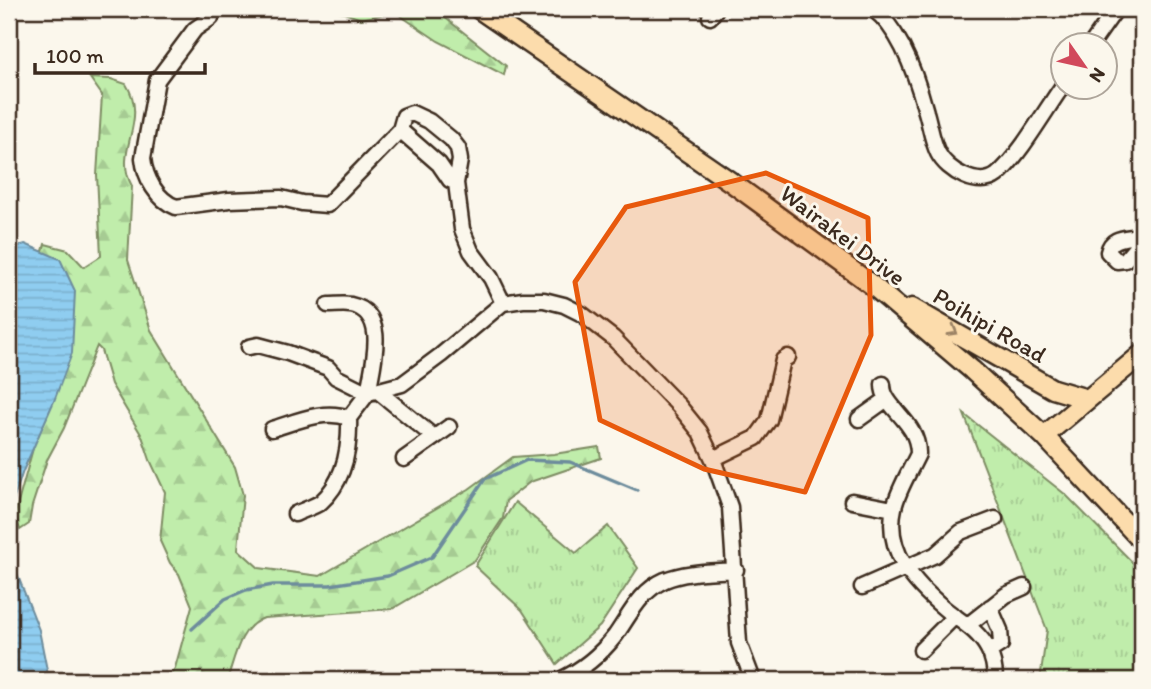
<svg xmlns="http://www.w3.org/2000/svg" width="1151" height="689" font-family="Itim,sans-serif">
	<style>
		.grass { fill: url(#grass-tufts); stroke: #7e8c64; stroke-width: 2 }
		.forest { fill: url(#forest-firs); stroke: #7e8c64; stroke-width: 2 }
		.water { fill: url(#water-rules); stroke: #6d8c9c; stroke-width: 2 }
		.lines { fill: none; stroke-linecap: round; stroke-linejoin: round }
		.stream { stroke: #6d8c9c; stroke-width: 3.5 }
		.minor-casing { stroke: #3b2a1e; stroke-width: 19 }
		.major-casing { stroke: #3b2a1e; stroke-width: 23 }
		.minor { stroke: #fbf7ec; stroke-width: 14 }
		.major { stroke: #fcdcac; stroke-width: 18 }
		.oneway { stroke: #9c8365 }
		.marked { fill: #e8590c; fill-opacity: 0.2; stroke: #e8590c; stroke-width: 5; stroke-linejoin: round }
		.labels { text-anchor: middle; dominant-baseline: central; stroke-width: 6; stroke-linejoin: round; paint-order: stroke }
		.street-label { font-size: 24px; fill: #3b2a1e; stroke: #fbf7ec }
	</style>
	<defs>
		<pattern id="grass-tufts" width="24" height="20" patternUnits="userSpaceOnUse" patternTransform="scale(1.75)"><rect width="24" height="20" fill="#c0edab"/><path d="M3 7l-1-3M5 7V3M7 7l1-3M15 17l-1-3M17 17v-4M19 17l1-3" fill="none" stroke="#a6cb93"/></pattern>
		<pattern id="forest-firs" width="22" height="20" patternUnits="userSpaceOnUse" patternTransform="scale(1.75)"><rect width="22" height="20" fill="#c0edab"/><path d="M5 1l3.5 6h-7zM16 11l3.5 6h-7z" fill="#a6cb93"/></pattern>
		<pattern id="water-rules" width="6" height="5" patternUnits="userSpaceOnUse" patternTransform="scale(1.75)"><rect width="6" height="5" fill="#8fcdf0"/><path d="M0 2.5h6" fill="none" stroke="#7cb0cd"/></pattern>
	</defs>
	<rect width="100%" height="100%" fill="#fbf7ec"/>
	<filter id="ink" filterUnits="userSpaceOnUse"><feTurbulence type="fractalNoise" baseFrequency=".0143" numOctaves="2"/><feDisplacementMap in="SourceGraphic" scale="14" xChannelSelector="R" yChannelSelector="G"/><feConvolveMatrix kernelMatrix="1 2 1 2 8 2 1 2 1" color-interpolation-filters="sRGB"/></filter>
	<g filter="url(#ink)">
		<path class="grass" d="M964,414L1066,495L1142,572V680H1040L1047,630Z
			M515,502L576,553L608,526L638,568L600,626L557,664L522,610L475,566Z"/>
		<path class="forest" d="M333,9H430L448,20L506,66L504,75L438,41L395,12L361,19Z
			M90,78L111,79L126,84C150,122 112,151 132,186L128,260L151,330L235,467L243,495L238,549L259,568L320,576L469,489L513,457L554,454L599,447L601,458L530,482L506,501L503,518L475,560L392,609L264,618C239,627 235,657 227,680H168L175,668L192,606L179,574L170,563L160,541L165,492L150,460L142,436L111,384L101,350L97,346L64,428L47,460L32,506L29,524L20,530L15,514L63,339L38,269L45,244L68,250L84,267L101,256L97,175L102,95Z"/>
		<path class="water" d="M25,244L60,259L75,291L72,353L54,401L23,471L9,513V249Z
			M9,553L39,630L49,680H9Z"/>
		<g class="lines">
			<path class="stream" d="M192,629L225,599L246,590L273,585H330L388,576L432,557L485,479L527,460L570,462L637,490"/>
			<defs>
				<path id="minor" d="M873,9C901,30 917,78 926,112C930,125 932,141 938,153C947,171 979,189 997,175C1019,157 1046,109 1064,84
					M710,17L716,9
					M211,18L195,29L157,80L143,158C145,178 157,200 176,207L229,200L281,198L302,203L327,205L400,130
					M1090,46L1116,9
					M456,183L450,180L439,164L400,130L404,116L412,113L429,121L451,139L458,148L460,160L456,183L462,229L471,251L491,278L503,303
					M1142,235C1129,239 1111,235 1108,252L1117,261L1125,260L1142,240
					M328,305C335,305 344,304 351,305C390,313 372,367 368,393
					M249,347L258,345L288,353L328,368L336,377L368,393
					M883,384C882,408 919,421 918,454C910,471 898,490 894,508C884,551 915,584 945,609C961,622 978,630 988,649C993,658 995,670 995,680
					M379,392L434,437
					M349,418L368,393L402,384L441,355L503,303L523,300H544L564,305L582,314L613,338L679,406L700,432L713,459L730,507L739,643L753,680
					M859,419L887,399
					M272,429C298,421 324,409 349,418
					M404,459L449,427
					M713,459L756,438L769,420L783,360L788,357
					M852,501L893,509
					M295,514C303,510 314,507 321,502C344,481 350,448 349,418
					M862,587L935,555L961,532L995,519
					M968,625L1006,595L1024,587
					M921,650L955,616
					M990,651L1001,644L1000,630L990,607
					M560,680C582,670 600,655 615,636C630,615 640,591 665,580C687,571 713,572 736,570"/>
				<path id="major" d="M479,9L731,182L872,285L972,370L1044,436L1142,541
					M912,308L1053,389L1087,399
					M1044,436L1142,354"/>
			</defs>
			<use href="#minor" class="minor-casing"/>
			<use href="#major" class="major-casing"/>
			<use href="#minor" class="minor"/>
			<use href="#major" class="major"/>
		</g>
		<defs><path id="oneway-chevron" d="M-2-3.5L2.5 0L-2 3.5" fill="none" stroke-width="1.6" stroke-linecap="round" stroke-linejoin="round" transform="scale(1.75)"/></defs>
		<use class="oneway" href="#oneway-chevron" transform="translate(953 331) rotate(30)"/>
	</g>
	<path class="marked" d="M766,173L868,218L871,335L805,492L704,469L600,420L575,282L626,207Z"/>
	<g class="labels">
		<g class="street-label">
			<text transform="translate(843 235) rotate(37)">Wairakei Drive</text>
			<text transform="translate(990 325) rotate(30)">Poihipi Road</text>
		</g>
	</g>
	<rect width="1151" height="689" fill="none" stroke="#fbf7ec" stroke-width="35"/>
	<rect x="18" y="18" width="1116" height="654" fill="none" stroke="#3b2a1e" stroke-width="2.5" filter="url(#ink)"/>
	<g transform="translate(1084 66) rotate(124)"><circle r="33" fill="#fbf7ec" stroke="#aea59a" stroke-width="2"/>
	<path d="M0-5L12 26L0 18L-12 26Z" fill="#d1495b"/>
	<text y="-10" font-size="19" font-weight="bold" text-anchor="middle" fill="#3b2a1e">N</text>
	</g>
	<path d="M35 63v10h170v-10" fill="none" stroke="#3b2a1e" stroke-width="3.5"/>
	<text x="46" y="63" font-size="21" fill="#3b2a1e" stroke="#fbf7ec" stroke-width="5" paint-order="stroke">100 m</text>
</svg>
